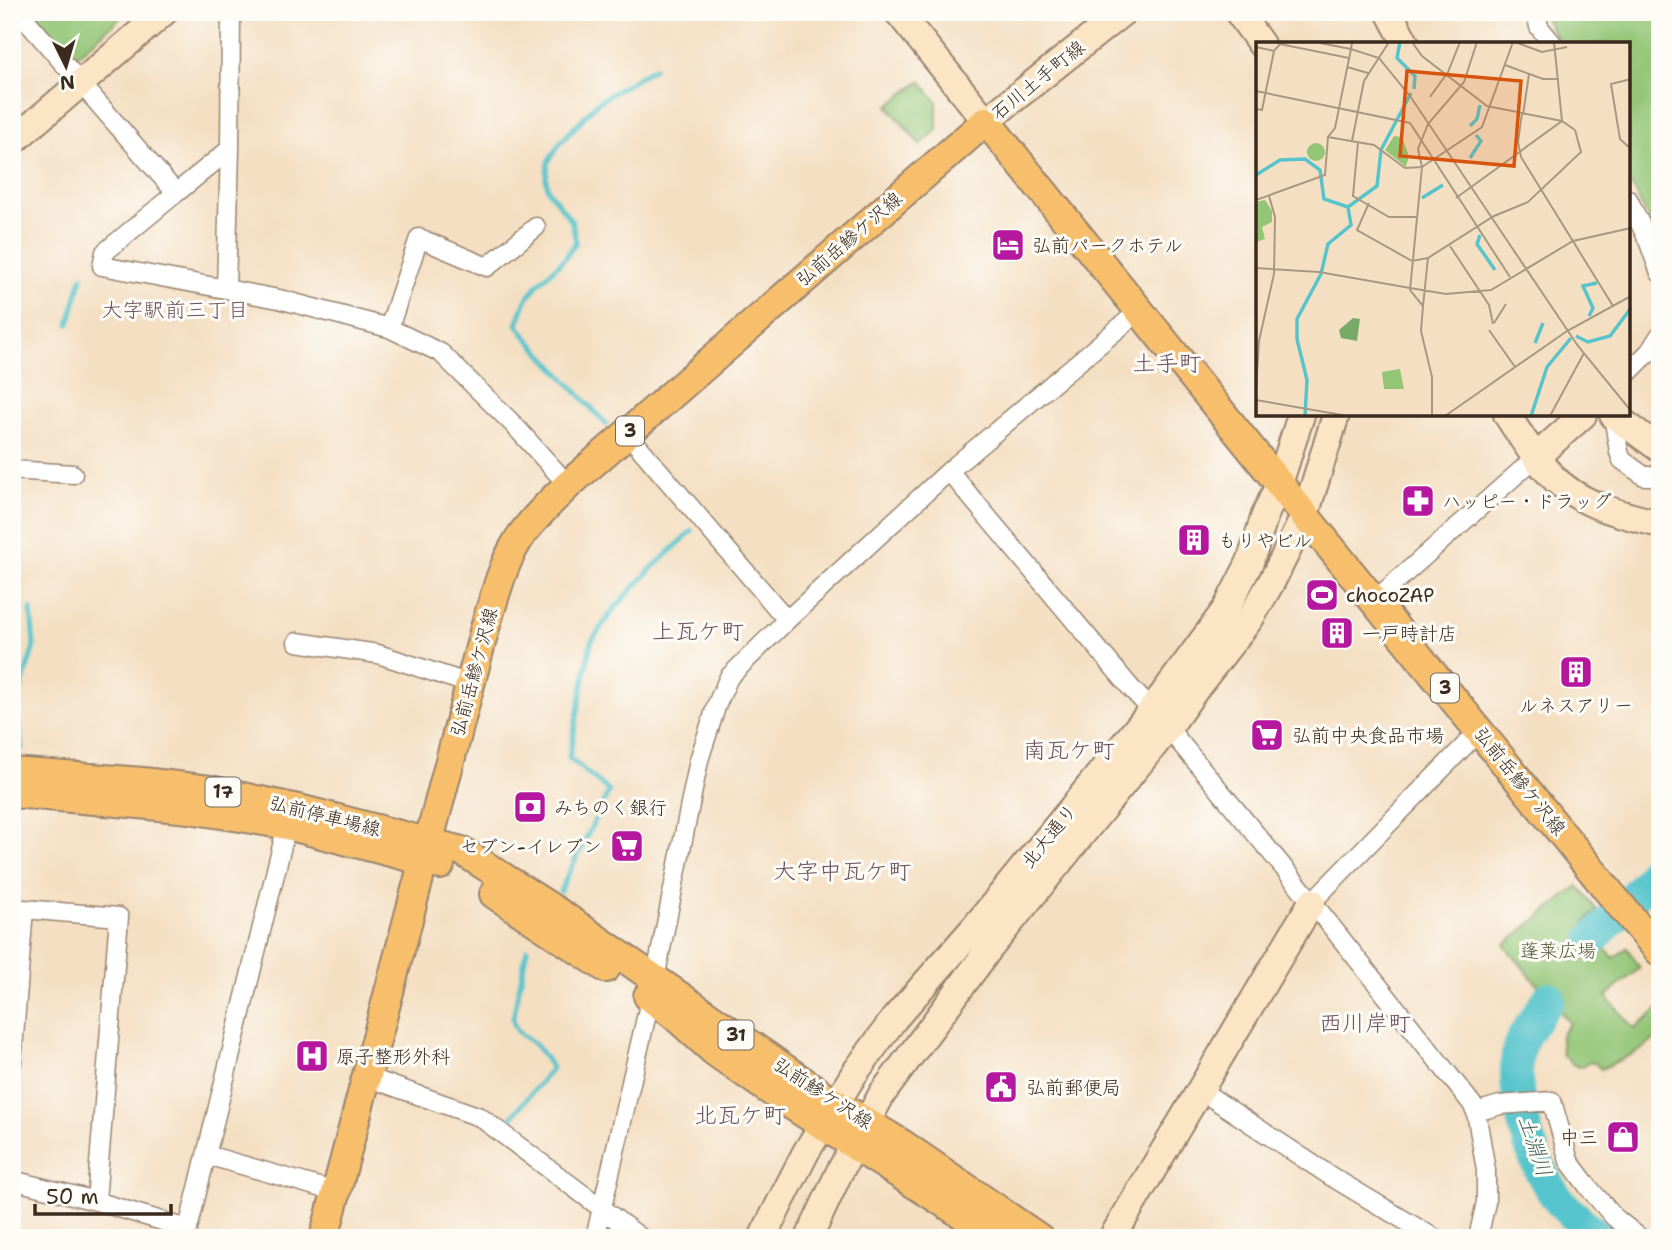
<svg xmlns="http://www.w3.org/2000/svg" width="1672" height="1250" font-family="'Shantell Sans','Klee One',sans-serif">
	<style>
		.green { fill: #93c575; stroke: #67784a; stroke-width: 2 }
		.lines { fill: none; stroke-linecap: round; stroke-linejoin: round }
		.stream { stroke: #57c4cc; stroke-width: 5 }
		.river { stroke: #57c4cc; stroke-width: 33 }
		.street-casing { stroke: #988470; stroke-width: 21 }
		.secondary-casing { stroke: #988470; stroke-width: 30 }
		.primary-casing { stroke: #988470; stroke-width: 32 }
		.street { stroke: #fff; stroke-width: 18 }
		.secondary { stroke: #fce5c4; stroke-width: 26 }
		.primary { stroke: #f7bf6c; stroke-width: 28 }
		.labels { text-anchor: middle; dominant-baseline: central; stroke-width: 6; stroke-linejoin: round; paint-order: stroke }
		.shield { fill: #fdfcf7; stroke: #75695f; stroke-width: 2 }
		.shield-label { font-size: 18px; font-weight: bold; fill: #3b2a1e }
		.street-label { font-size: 19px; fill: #3b2a1e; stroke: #fdfcf7 }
		.poi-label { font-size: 19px; fill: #3b2a1e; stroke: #fdfcf7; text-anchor: start }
		.park-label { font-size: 19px; fill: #555838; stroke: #fdfcf7 }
		.neighbourhood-label { font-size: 21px; fill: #6c525f; stroke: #fdfcf7 }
		.water-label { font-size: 21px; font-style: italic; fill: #45605b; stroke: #fdfcf7 }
		.quarter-label { font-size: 23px; fill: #6c525f; stroke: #fdfcf7 }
		.inset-river { fill: none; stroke: #57c4cc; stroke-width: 3.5 }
		.inset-road { fill: none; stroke: #aa9780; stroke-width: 2 }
		.view { fill: #d7540e; fill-opacity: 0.15; stroke: #d7540e; stroke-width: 3.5 }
		.inset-edge { fill: none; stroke: #3b2a1e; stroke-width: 3.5 }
	</style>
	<rect width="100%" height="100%" fill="#fdfcf7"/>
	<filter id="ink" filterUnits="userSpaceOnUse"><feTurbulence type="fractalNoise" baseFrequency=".0143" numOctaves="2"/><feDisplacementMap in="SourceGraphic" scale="14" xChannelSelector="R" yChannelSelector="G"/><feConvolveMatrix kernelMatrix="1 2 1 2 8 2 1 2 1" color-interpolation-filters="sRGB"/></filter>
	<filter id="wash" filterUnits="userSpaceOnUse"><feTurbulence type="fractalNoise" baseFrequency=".00686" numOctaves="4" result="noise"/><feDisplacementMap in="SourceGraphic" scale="28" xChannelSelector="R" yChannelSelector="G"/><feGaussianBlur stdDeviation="1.57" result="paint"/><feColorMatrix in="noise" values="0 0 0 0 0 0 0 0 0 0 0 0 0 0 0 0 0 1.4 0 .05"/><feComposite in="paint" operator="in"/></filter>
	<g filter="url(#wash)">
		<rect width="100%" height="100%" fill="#f4dfc2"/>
		<path class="green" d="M33,12H127L73,59Z
			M1545,12H1660V242L1628,179V44H1560L1545,18Z
			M921,81L937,102V130L920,145L888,106Z
			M1578,886L1597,910L1585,922L1594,938L1614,958L1627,948L1640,968L1606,996L1634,1029L1660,1008V1035L1641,1050L1601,1069L1595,1063L1589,1062L1580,1067L1574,1065L1562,1054L1561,1035L1570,1023L1504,945Z"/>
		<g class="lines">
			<path class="stream" d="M69,324L82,277
				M606,424L524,334L517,324L526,300L537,285L565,258L576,242L572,222L548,190L546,179L548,162L560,143L598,102L654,68
				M22,749L16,705L34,646L31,609
				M560,891L609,791L569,758L591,642L613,610L652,568L692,531
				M506,1124L552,1068C547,1061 543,1054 538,1048C528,1035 515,1037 513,1018L527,949"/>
			<path class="river" d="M1594,938L1647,882L1660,862
				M1549,998C1542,1010 1524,1033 1520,1044C1508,1082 1529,1157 1551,1189C1563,1209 1583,1224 1601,1238"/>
		</g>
	</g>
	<g filter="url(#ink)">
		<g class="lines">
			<defs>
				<path id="street" d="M19,12L176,193L105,252L102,266L279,299L389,328L441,353L513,424L568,485
					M1536,12L1539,27L1553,44
					M176,193L230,149
					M1628,199L1648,240L1660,273
					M226,289L230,149L231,12
					M389,328L419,238L487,267L536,227
					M1628,373L1650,351L1660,335
					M1613,415L1619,452L1622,460L1644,476H1654L1660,472
					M627,433L787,620
					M12,470L73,474
					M949,471L1130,687L1168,728L1312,902L1472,1104L1476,1112L1486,1170V1202L1478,1238
					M1374,601L1536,457
					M297,642L378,654L470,684
					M1312,902L1479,731
					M12,1062L24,909L119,917L96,1201
					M367,1077L480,1117L641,1238
					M1200,1090L1332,1177L1434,1238
					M1476,1112L1500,1105L1552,1101L1569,1161L1589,1188L1614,1217L1640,1238
					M207,1155L336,1192
					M12,1180L96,1201L188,1229L186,1238
					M188,1229L287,825
					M595,1238L655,979L699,760L717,704L729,677L787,620L949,471L1139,311"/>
				<path id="secondary" d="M898,12L986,121L1123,12
					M1238,12L1261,44
					M1389,12L1406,44
					M12,142L164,12
					M1507,415C1521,436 1534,458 1552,476C1579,505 1623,515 1660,524
					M1613,415L1660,449
					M1536,457L1583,415
					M762,1238L806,1152L854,1074L894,1019L974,928L1151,711L1226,609L1250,562L1265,515L1279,484L1301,415
					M809,1238L839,1173L882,1094L989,949L1168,728L1197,687L1250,619L1272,581L1305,515L1336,415
					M1112,1238L1312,902"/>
				<path id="primary" d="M12,772L143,782L210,790L303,810L462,851L559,913L836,1104L902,1144L1039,1238
					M12,793L129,803L189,809L234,816L287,825L440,865
					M494,894L606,968
					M648,996L675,1016L715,1052L782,1099L999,1238
					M324,1238L485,628C495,596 503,560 523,533C537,515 552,500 568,485L986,121L1610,893L1660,952"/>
			</defs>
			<use href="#street" class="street-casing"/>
			<use href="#secondary" class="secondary-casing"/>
			<use href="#primary" class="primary-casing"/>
			<use href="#street" class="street"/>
			<use href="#secondary" class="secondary"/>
			<use href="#primary" class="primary"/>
		</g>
	</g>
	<defs>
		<symbol id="hotel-square" viewBox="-11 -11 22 22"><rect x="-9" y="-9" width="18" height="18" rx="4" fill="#b5179e" stroke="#fdfcf7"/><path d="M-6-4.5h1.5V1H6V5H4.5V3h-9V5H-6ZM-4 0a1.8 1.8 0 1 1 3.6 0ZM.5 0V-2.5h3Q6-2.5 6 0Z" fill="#fff"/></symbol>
		<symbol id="pharmacy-square" viewBox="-11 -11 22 22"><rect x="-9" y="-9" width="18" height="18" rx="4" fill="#b5179e" stroke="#fdfcf7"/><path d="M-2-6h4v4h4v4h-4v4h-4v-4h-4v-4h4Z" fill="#fff"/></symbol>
		<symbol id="building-square" viewBox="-11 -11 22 22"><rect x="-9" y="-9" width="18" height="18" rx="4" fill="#b5179e" stroke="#fdfcf7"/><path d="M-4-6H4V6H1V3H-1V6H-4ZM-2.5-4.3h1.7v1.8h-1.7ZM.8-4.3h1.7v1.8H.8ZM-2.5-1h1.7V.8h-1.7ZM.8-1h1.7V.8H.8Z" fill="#fff"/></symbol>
		<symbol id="stadium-square" viewBox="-11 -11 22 22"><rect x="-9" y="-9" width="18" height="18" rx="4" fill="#b5179e" stroke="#fdfcf7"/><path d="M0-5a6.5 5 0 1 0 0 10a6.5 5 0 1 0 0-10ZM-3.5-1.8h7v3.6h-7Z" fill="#fff"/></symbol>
		<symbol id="supermarket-square" viewBox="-11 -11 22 22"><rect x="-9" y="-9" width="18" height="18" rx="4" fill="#b5179e" stroke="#fdfcf7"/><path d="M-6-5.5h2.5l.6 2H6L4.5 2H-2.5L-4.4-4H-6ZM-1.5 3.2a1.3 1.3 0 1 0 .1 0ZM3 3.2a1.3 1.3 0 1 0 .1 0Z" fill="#fff"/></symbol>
		<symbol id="bank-square" viewBox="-11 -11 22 22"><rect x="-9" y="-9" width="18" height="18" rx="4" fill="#b5179e" stroke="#fdfcf7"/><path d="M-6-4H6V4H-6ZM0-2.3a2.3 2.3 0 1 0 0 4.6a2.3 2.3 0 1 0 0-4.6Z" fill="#fff"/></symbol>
		<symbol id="hospital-square" viewBox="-11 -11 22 22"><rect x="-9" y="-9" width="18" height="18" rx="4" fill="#b5179e" stroke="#fdfcf7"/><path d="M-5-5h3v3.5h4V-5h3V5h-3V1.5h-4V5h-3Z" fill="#fff"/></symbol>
		<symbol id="civic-square" viewBox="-11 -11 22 22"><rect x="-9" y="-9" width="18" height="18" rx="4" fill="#b5179e" stroke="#fdfcf7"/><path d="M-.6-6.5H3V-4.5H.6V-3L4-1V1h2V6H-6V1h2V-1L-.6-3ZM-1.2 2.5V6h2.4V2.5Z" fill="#fff"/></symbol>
		<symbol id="shop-square" viewBox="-11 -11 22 22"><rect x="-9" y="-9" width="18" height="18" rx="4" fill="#b5179e" stroke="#fdfcf7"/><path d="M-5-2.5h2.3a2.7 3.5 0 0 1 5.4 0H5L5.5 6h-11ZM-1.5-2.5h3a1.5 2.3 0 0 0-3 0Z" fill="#fff"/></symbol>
	</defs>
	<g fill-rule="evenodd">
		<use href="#hotel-square" x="989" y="226" width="38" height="38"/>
		<use href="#pharmacy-square" x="1399" y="482" width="38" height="38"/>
		<use href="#building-square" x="1175" y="521" width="38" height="38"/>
		<use href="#stadium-square" x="1303" y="576" width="38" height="38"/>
		<use href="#building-square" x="1318" y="614" width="38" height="38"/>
		<use href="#building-square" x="1557" y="653" width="38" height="38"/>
		<use href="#supermarket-square" x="1248" y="716" width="38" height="38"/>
		<use href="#bank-square" x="511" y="788" width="38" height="38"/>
		<use href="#supermarket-square" x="608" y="827" width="38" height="38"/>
		<use href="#hospital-square" x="293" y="1037" width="38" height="38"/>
		<use href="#civic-square" x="982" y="1068" width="38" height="38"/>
		<use href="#shop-square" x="1604" y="1118" width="38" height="38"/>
	</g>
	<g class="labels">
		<g class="shield">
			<rect x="616" y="416.5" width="28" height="29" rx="5"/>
			<rect x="1431" y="673.5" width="28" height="29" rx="5"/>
			<rect x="205.5" y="777.5" width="35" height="29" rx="5"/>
			<rect x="718.5" y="1020.5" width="35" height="29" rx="5"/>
		</g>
		<g class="shield-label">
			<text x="630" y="431">3</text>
			<text x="1445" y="688">3</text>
			<text x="223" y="792">17</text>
			<text x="736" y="1035">31</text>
		</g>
		<g class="street-label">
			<text transform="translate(1038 80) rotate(-39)">石川土手町線</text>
			<text transform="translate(849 239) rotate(-41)">弘前岳鰺ケ沢線</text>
			<text transform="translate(474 672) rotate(-75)">弘前岳鰺ケ沢線</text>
			<text transform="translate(1520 781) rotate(51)">弘前岳鰺ケ沢線</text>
			<text transform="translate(325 816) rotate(14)">弘前停車場線</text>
			<text transform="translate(1049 836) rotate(-51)">北大通り</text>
			<text transform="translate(823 1093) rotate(33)">弘前鰺ケ沢線</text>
		</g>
		<g class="poi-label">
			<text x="1032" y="245">弘前パークホテル</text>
			<text x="1442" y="501">ハッピー・ドラッグ</text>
			<text x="1218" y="540">もりやビル</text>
			<text x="1346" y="595">chocoZAP</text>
			<text x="1362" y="633">一戸時計店</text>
			<text x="1576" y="705" text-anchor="middle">ルネスアリー</text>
			<text x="1292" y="735">弘前中央食品市場</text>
			<text x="554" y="807">みちのく銀行</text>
			<text x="602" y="846" text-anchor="end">セブン-イレブン</text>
			<text x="336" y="1056">原子整形外科</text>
			<text x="1026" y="1087">弘前郵便局</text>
			<text x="1598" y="1137" text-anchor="end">中三</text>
		</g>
		<g class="park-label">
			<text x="1558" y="950">蓬莱広場</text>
		</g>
		<g class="neighbourhood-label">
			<text x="175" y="310">大字駅前三丁目</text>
		</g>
		<g class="water-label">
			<text transform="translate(1535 1146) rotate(71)">土淵川</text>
		</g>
		<g class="quarter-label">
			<text x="1167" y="363">土手町</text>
			<text x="698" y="631">上瓦ケ町</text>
			<text x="1069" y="750">南瓦ケ町</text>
			<text x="842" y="871">大字中瓦ケ町</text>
			<text x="1365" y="1023">西川岸町</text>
			<text x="740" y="1115">北瓦ケ町</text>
		</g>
	</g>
	<g transform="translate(1256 42)">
		<rect width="374" height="374" fill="#f4dfc2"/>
		<path d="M138,94L146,95L153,114L150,125L129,108ZM51 110a9 9 0 1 1 18 0a9 9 0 1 1-18 0ZM9,158L16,169V180L6,185L9,197L0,200V160ZM144,327L148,347H128L126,330Z" fill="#93c575"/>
		<path d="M97,276L104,277L101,299L85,296L83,288Z" fill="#76aa66"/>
		<path class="inset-river" d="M144,0L141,16L159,34L158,47M214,84L221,77L224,63M214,116L225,99L220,93M0,133L24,118L49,117L64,128L68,157L92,165M166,156L187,143M92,165L121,144L125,108L155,51M224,193L221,202L239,228M333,274L337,266L327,244L341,241M320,294L332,300L354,294L375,266M279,301L287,281M49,374L51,338L41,297V277L65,232L72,202L95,183L92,165M275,374L291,325L315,296"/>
		<path class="inset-road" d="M156,0L166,14L231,64L306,79L319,88M259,0L286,10L311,5M64,1L95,7L96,0M0,5L18,9L24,2L93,16M249,23L287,37H303M91,25L112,31M375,37L355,42L364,97L375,107M0,49L154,81L254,235M174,55L192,30L204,0M0,67L6,68L18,9M266,71L262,100L265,115L357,264M267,73L273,32M72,95L118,103L149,126L166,125L162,107L172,82L208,40L221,0M96,99L108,39L133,0M102,100L97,154L133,175H160M200,156L306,79L298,0M0,158L69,133L72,95L79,86L95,7L123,16L154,54L322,304L375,369M113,161L101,188L156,219L172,216L238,174L272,160L325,110L319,88M194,204L233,263L237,282M0,226L63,230L154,246M154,246L190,252L235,248L317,199L375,186M167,264L172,216M238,281L250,262M233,288L259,325M0,348L3,299L18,232L19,175L13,154M0,358L92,374M176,374V335L165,289L167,264L154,248L166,125L226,85L257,0M189,374L311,289L375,254M294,374L328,311"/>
		<path class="view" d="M151,29L265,39L258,124L144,114Z"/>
		<rect width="374" height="374" class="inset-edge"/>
	</g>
	<rect width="1672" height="1250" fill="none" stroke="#fdfcf7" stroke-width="42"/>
	<g transform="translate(66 66) rotate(175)" stroke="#fdfcf7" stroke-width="5" paint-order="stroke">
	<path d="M0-5L12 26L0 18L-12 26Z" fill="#3b2a1e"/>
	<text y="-10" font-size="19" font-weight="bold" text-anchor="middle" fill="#3b2a1e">N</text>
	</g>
	<path d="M35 1204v10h136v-10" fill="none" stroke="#3b2a1e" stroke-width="3.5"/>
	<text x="46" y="1204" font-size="21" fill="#3b2a1e" stroke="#fdfcf7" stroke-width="5" paint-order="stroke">50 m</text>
</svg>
